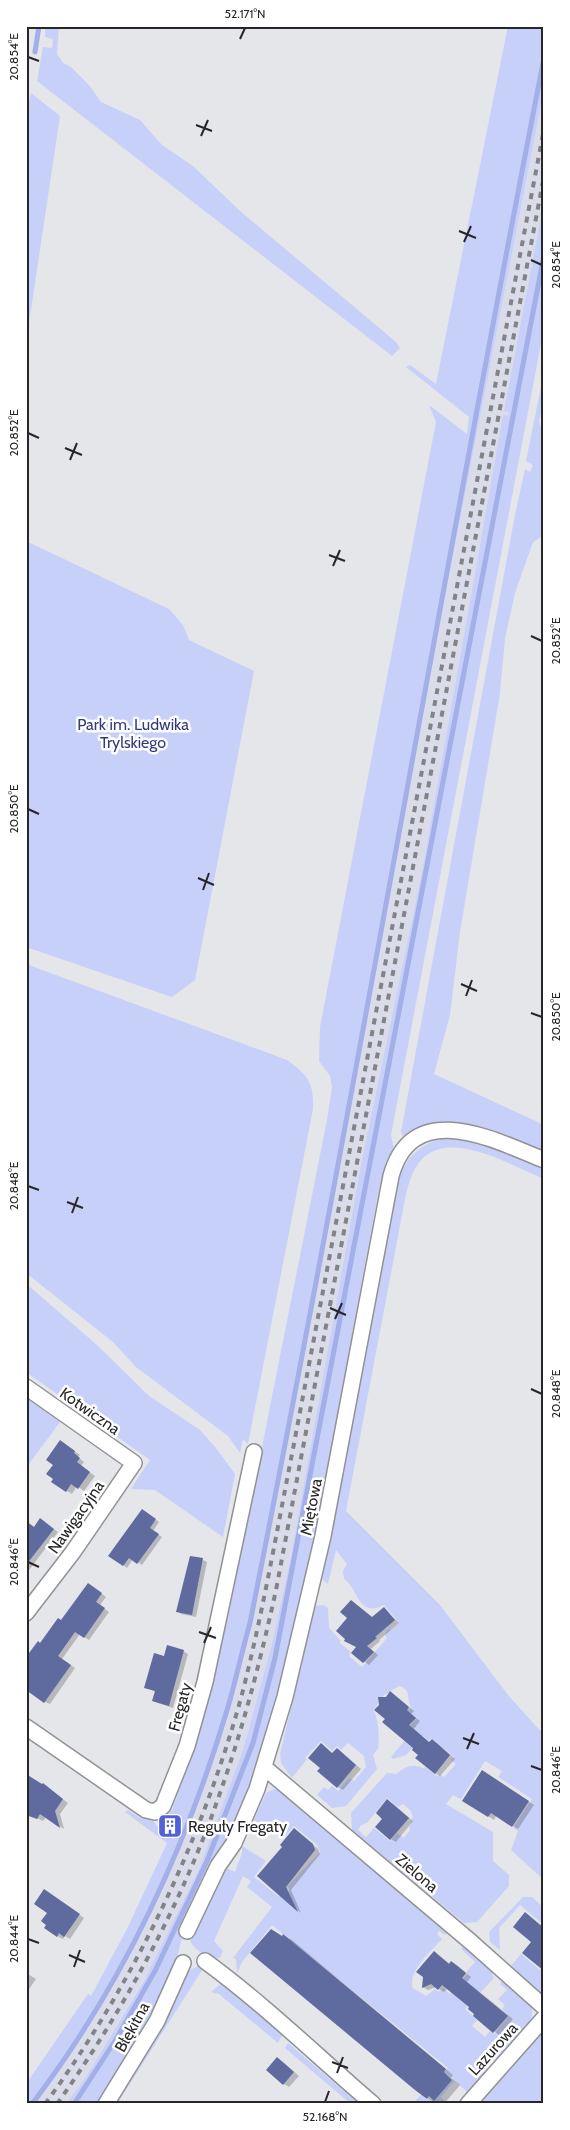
<svg xmlns="http://www.w3.org/2000/svg" width="570" height="2130" font-family="Cabin,sans-serif">
	<style>
		.built { fill: #dadde9 }
		.green { fill: #c7d0f8; fill-rule: evenodd }
		.shadow { fill: #0003 }
		.lines { fill: none; stroke-linecap: round; stroke-linejoin: round }
		.stream { stroke: #a2afe8; stroke-width: 5 }
		.building { fill: #5f6a9f }
		.street-casing { stroke: #919296; stroke-width: 18 }
		.street { stroke: #fff; stroke-width: 15 }
		.rail { stroke: #828386; stroke-width: 4; stroke-dasharray: 6 6; stroke-linecap: butt }
		.ticks { fill: none; stroke: #272729; stroke-width: 2 }
		.labels { text-anchor: middle; dominant-baseline: central; stroke-width: 5; stroke-linejoin: round; paint-order: stroke }
		.park-label { font-size: 16px; fill: #323a7e; stroke: #fff }
		.street-label { font-size: 16px; fill: #272729; stroke: #fff }
		.poi-label { font-size: 16px; fill: #272729; stroke: #fff; text-anchor: start }
		.neatline { fill: none; stroke: #272729; stroke-width: 2 }
		.ticks-label { font-size: 12px; text-anchor: middle; fill: #272729 }
	</style>
	<rect width="100%" height="100%" fill="#e4e6ea"/>
	<path class="built" d="M544,90V201L504,411L509,412L508,416H503L422,872L360,1170L291,1557L272,1644L243,1750L223,1807L200,1867L154,1962L86,2077L66,2104H36L98,2012L140,1933L191,1823L214,1760L228,1718L247,1642L270,1532L440,622Z"/>
	<path class="green" d="M45,26H59L57,54L63,63L71,67L90,86L101,102L140,120L162,145L193,166L240,211L396,342L400,348L392,356L37,81L43,47L52,48L53,39L45,37Z
		M508,26H544V90L440,622L270,1532C254,1609 240,1686 214,1760C184,1846 145,1930 99,2010C80,2042 57,2073 36,2104H26V2084L88,1994L91,1996L127,1929L167,1843L125,1812L128,1810L140,1818L153,1821L163,1833L171,1836L176,1823L163,1818L172,1810L200,1731L228,1618L327,1120L332,1087L330,1076L319,1061L320,1027L436,422L429,405L467,434L469,417L406,367L410,365L436,384Z
		M31,93L60,116L26,343V119Z
		M544,201V325L539,354L391,1135L394,1149L386,1161L378,1194L309,1567L285,1669L264,1744L244,1800L184,1930L175,1965L154,2013L99,2104H66L86,2077L145,1979L200,1867L243,1750L272,1644L291,1557L360,1170L422,872L503,415L508,416L509,412L504,411Z
		M544,372V399L539,421L544,438V535L533,542L515,593L505,638L500,693L460,932L450,1015L434,1074L544,1125V1154C512,1140 467,1115 432,1123C422,1126 414,1133 405,1139L401,1132L515,515L525,469L530,472L533,465L526,461Z
		M26,541L169,609L183,625L189,640L254,671L195,980L172,997L26,947Z
		M26,964L287,1060C308,1075 314,1083 313,1109L248,1444L243,1439L240,1453L228,1436L136,1367L113,1342L26,1273Z
		M454,1137L489,1146L544,1168V1179C507,1164 437,1120 413,1173C409,1181 407,1190 405,1199L346,1511L440,1605L508,1695L544,1735V1880L511,1850L518,1831L513,1828L532,1799L498,1777L502,1771L485,1761L461,1799L453,1795L446,1804L493,1832V1861L509,1875V1886L477,1922L464,1923L352,1830L351,1813L387,1773L396,1774C405,1767 412,1763 423,1768L425,1767L437,1776L440,1774L444,1777L456,1764L451,1760L454,1757L431,1738L429,1741L423,1736L406,1755L393,1759L391,1757L405,1740L401,1737L417,1718L408,1710L411,1707C406,1699 412,1690 399,1686L378,1699V1704L373,1710C378,1717 380,1737 378,1746L379,1747L373,1755L377,1769L346,1806L332,1808L317,1795L324,1787L328,1790L332,1786L338,1791L349,1778L354,1781L366,1767L364,1756L348,1743L341,1750L337,1746L332,1751L321,1741L305,1758L307,1759L292,1778L281,1763L280,1754L315,1606L324,1605L328,1608L329,1628L340,1640V1643L351,1652L349,1656L362,1667L387,1638L385,1635L387,1630L392,1629L399,1623L384,1605C358,1619 358,1587 344,1579L343,1571L347,1564L336,1550L328,1584L322,1579L399,1177C409,1152 427,1139 454,1137ZM387,1798L398,1807L403,1804L410,1810L413,1817L409,1827L410,1830L404,1838L397,1833L390,1841L374,1828L366,1837L358,1830L361,1825L367,1823Z
		M30,1287L97,1345L149,1396L200,1430L216,1448L235,1474L223,1537L155,1490L131,1489L150,1460L26,1372V1292Z
		M26,1397L60,1422L26,1468Z
		M274,1789L281,1790L448,1931L445,1935L439,1931L437,1934L442,1939C431,1952 407,1971 413,1988L426,1996L435,1989L438,1992L443,1988L450,1994L468,1974L466,1972L475,1962L461,1949L465,1944L495,1971L492,1975L494,1978L465,2009L477,2020L472,2026L485,2037L490,2031L494,2034L509,2016L502,2009L505,2005L498,1999L507,1990L500,1984L504,1979C512,1987 524,1995 530,2004C541,2020 508,2048 498,2059L492,2057L486,2064L489,2070L468,2092L454,2081L441,2097L447,2104L413,2103L421,2095L427,2100L429,2098L434,2101L453,2079L445,2072L448,2068L272,1925L242,1962L237,1973L236,1959L233,1958L272,1907L247,1887L251,1881L243,1876L214,1941L223,1951L220,1958C210,1961 196,1950 191,1943L190,1936L222,1874L226,1868L235,1872L242,1853V1846L266,1861L254,1877L278,1896H284L290,1890L288,1886L320,1852L317,1845L294,1826L283,1838L254,1820L266,1793Z
		M523,1897H532L544,1908V1925L520,1905L499,1928L500,1950L490,1942L489,1932Z
		M521,1954L540,1970L544,1967V1999L534,1988L510,1967Z
		M198,1966L204,1967L117,2104H112L185,1973Z
		M224,1981L285,2030L278,2043L219,1994L211,1992Z
		M544,2030V2104H478L541,2033Z
		M288,2043L359,2104H351L285,2048Z"/>
	<path class="shadow" d="M66,1445L80,1455L78,1457L84,1462L81,1466L95,1476L84,1491L77,1486L72,1494L67,1491Z
		M146,1513L159,1522L153,1531L162,1537L142,1565L133,1559L127,1568L123,1565Z
		M26,1522L35,1528L45,1523L58,1532L26,1574Z
		M203,1560L207,1562L196,1617L181,1614L177,1611Z
		M93,1587L106,1597L100,1605L109,1612L89,1640L80,1634L62,1659L75,1668L50,1704L45,1702L40,1644Z
		M351,1601L373,1618L384,1609L399,1623L379,1640L380,1641L371,1649L378,1655L369,1665L353,1653L358,1647L349,1618Z
		M183,1651L188,1654L173,1708L158,1703L153,1701L156,1692L146,1687L165,1657Z
		M391,1693L414,1711L411,1714L420,1721L414,1729L430,1743H437L455,1759L440,1776L435,1773L415,1747L387,1719L386,1698Z
		M321,1745L333,1754L342,1753L361,1769L343,1790L338,1787L321,1768Z
		M487,1775L534,1805L518,1829L496,1816L494,1820L488,1816Z
		M48,1788L68,1803L60,1814L64,1829L46,1817L43,1821L34,1817Z
		M392,1803L413,1821L396,1842L391,1839Z
		M299,1833L318,1849L320,1854L291,1890L301,1913L259,1876Z
		M49,1894L84,1918L70,1939L65,1936L63,1939L57,1936L48,1913Z
		M284,1936L292,1940L453,2075L451,2078L460,2085L444,2104L437,2101L436,2103L427,2098L282,1937Z
		M434,1952L450,1964L452,1962L457,1965L471,1977L467,1982L513,2019L499,2035L475,2016L476,2014L471,2007L448,1988L444,1992L436,1987L428,1990L423,1987Z
		M26,1973L36,1979L27,1992L26,1991Z
		M283,2062L299,2076L289,2087L284,2084Z"/>
	<g class="lines">
		<path class="stream" d="M35,52L39,26
			M26,98V97
			M32,2104C122,1986 186,1848 228,1707C236,1679 242,1651 250,1623C354,1102 442,578 544,58
			M74,2104L115,2041L155,1971L207,1861L253,1743L275,1658L544,255"/>
	</g>
	<path class="building" d="M60,1440L75,1451L74,1453L80,1458L77,1462L90,1472L78,1489L71,1484L66,1492L51,1482L53,1479L46,1474L53,1465L46,1460Z
		M142,1509L156,1519L150,1528L159,1534L137,1564L129,1558L123,1566L108,1556Z
		M40,1518L54,1529L26,1565V1521L34,1527Z
		M190,1556L203,1558L192,1615L176,1612Z
		M88,1583L102,1593L96,1602L105,1608L84,1638L75,1632L58,1656L71,1665L44,1703L26,1690V1657L38,1641L40,1643L58,1618L61,1620Z
		M351,1600L372,1617L384,1607L395,1620L375,1637L377,1638L367,1646L374,1652L363,1663L351,1653L356,1647L344,1641L345,1639L336,1631L347,1618L340,1612Z
		M167,1645L184,1650L169,1706L152,1701L155,1691L144,1688L154,1653L164,1656Z
		M390,1691L409,1707L407,1710L416,1718L409,1725L429,1742L432,1739L450,1755L435,1774L415,1758L418,1755L412,1750L413,1748L382,1722L385,1719L374,1710L379,1705L378,1697H386Z
		M321,1743L332,1753L337,1748L356,1765L337,1788L317,1771L320,1768L308,1758Z
		M482,1770L529,1801L512,1827L491,1813L488,1817L462,1801Z
		M26,1774L42,1784L43,1783L63,1799L55,1811L60,1828L40,1814L37,1819L26,1815Z
		M387,1799L409,1818L390,1840L375,1827L382,1819L376,1813Z
		M294,1828L313,1844L315,1850L286,1887L298,1912L257,1876L282,1847L280,1845Z
		M44,1889L80,1914L64,1937L59,1933L57,1937L44,1928L46,1925L41,1921L47,1913L34,1904Z
		M525,1912L544,1928V1971L522,1953L531,1942L513,1927Z
		M271,1929L282,1936L283,1934L446,2069L444,2072L452,2080L434,2101L429,2096L427,2099L415,2090L250,1953Z
		M434,1951L449,1964L451,1961L466,1973L462,1978L508,2016L493,2033L473,2016L474,2014L468,2009L469,2007L442,1985L438,1990L431,1984L422,1988L423,1977L416,1972Z
		M277,2057L294,2072L283,2085L266,2070Z"/>
	<g class="lines">
		<defs>
			<path id="street" d="M26,1387L134,1463L73,1552L26,1613
				M26,1727L146,1810L155,1812L163,1806L187,1746L205,1682L254,1452
				M265,1768L471,1942L544,2007
				M187,1931L218,1866L234,1843L257,1789L285,1697L323,1536L391,1176C413,1097 494,1140 544,1160
				M205,1961C265,2005 317,2056 373,2104
				M106,2104L157,2021L183,1963
				M468,2104L544,2018"/>
		</defs>
		<use href="#street" class="street-casing"/>
		<use href="#street" class="street"/>
		<path class="rail" d="M45,2104C134,1983 201,1842 241,1698C262,1617 276,1535 292,1454L544,129
			M57,2104C125,2008 183,1902 221,1790C244,1725 261,1658 276,1590L544,176"/>
	</g>
	<path class="ticks" d="M240,39L245,28M28,57L39,61M196,125L212,131M201,136L208,120M459,231L476,238M464,242L471,226M531,260L542,265M28,433L39,438M65,448L82,455M70,460L77,443M329,555L345,561M333,566L340,550M531,636L542,641M28,809L39,814M198,878L214,885M203,890L209,873M461,984L477,991M466,996L472,980M531,1013L542,1017M28,1186L39,1190M67,1202L83,1208M72,1213L78,1197M330,1308L346,1315M335,1319L342,1303M531,1389L542,1394M28,1562L39,1567M199,1632L216,1638M204,1643L211,1627M463,1738L479,1744M467,1749L474,1733M531,1766L542,1770M28,1939L39,1943M69,1955L85,1962M74,1967L80,1950M332,2062L348,2068M337,2073L343,2057M325,2102L329,2091"/>
	<defs>
		<symbol id="building-square" viewBox="-11 -11 22 22"><rect x="-9" y="-9" width="18" height="18" rx="4" fill="#5460d6" stroke="#fff"/><path d="M-4-6H4V6H1V3H-1V6H-4ZM-2.5-4.3h1.7v1.8h-1.7ZM.8-4.3h1.7v1.8H.8ZM-2.5-1h1.7V.8h-1.7ZM.8-1h1.7V.8H.8Z" fill="#fff"/></symbol>
	</defs>
	<g fill-rule="evenodd">
		<use href="#building-square" x="156" y="1812" width="28" height="28"/>
	</g>
	<g class="labels">
		<g class="park-label">
			<text x="133" y="724">Park im. Ludwika<tspan x="133" dy="18">Trylskiego</tspan></text>
		</g>
		<g class="street-label">
			<text transform="translate(90 1411) rotate(35)">Kotwiczna</text>
			<text transform="translate(311 1507) rotate(-79)">Miętowa</text>
			<text transform="translate(76 1517) rotate(-55)">Nawigacyjna</text>
			<text transform="translate(180 1707) rotate(-75)">Fregaty</text>
			<text transform="translate(417 1873) rotate(40)">Zielona</text>
			<text transform="translate(132 2027) rotate(-61)">Błękitna</text>
			<text transform="translate(493 2049) rotate(-48)">Lazurowa</text>
		</g>
		<g class="poi-label">
			<text x="188" y="1826">Reguły Fregaty</text>
		</g>
	</g>
	<rect width="570" height="2130" fill="none" stroke="#ffffff" stroke-width="55"/>
	<rect x="28" y="28" width="514" height="2074" class="neatline"/>
	<g class="ticks-label">
		<text x="245" y="18">52.171°N</text>
		<text transform="translate(14 57) rotate(-90)" y="4">20.854°E</text>
		<text transform="translate(556 265) rotate(-90)" y="4">20.854°E</text>
		<text transform="translate(14 433) rotate(-90)" y="4">20.852°E</text>
		<text transform="translate(556 641) rotate(-90)" y="4">20.852°E</text>
		<text transform="translate(14 809) rotate(-90)" y="4">20.850°E</text>
		<text transform="translate(556 1017) rotate(-90)" y="4">20.850°E</text>
		<text transform="translate(14 1186) rotate(-90)" y="4">20.848°E</text>
		<text transform="translate(556 1394) rotate(-90)" y="4">20.848°E</text>
		<text transform="translate(14 1562) rotate(-90)" y="4">20.846°E</text>
		<text transform="translate(556 1770) rotate(-90)" y="4">20.846°E</text>
		<text transform="translate(14 1939) rotate(-90)" y="4">20.844°E</text>
		<text x="325" y="2121">52.168°N</text>
	</g>
</svg>
